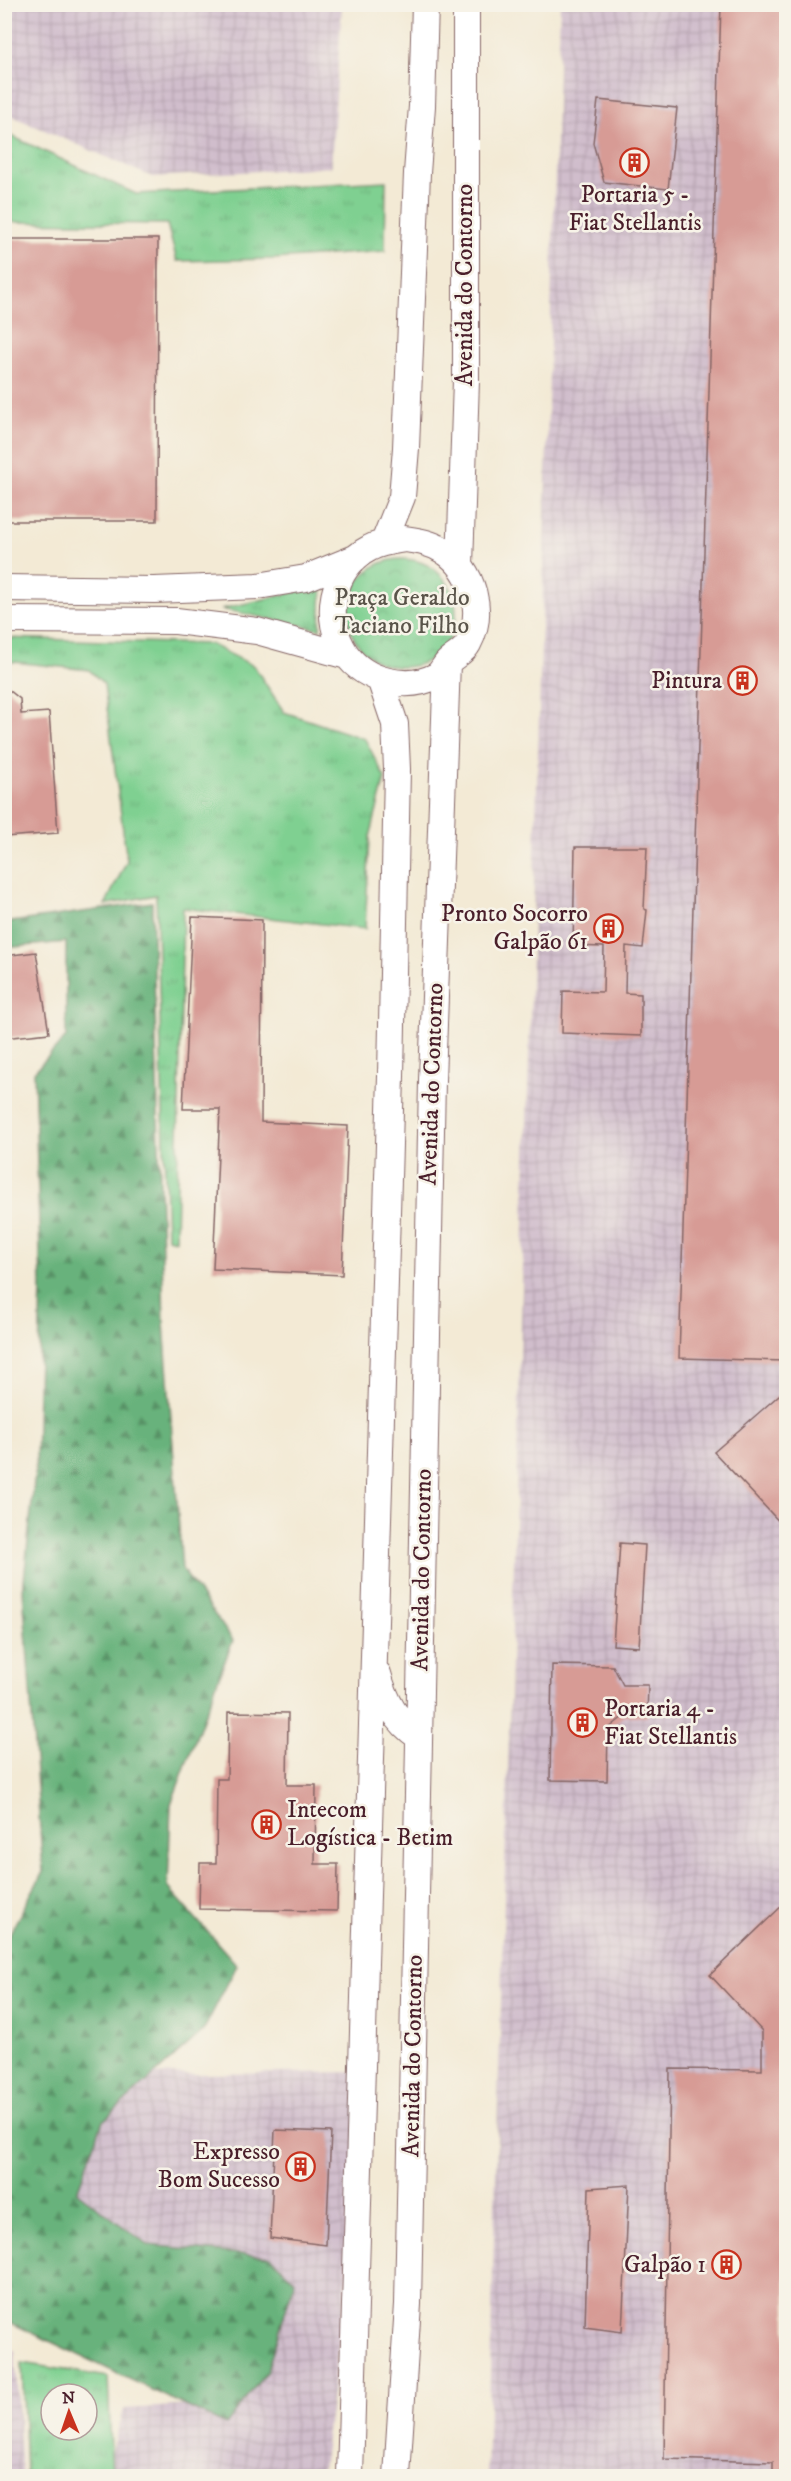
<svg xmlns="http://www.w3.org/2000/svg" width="791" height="2481" font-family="'IM FELL DW Pica',serif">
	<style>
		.industrial { fill: url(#industrial-grid) }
		.grass { fill: url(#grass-tufts); stroke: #64785e; stroke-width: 1.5; fill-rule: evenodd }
		.forest { fill: url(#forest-firs); stroke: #586853; stroke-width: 1.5 }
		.park { fill: url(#park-crowns); stroke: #64785e; stroke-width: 1.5 }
		.building { fill: #d79b95 }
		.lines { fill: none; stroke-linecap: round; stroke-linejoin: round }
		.secondary-casing { stroke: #856666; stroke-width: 28 }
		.secondary { stroke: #fff; stroke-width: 26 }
		.labels { text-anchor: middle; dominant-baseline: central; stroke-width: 5; stroke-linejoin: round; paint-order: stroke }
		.poi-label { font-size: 24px; fill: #4a1f2b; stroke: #f7f3e8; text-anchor: end }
		.street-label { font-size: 24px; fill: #4a1f2b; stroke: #f7f3e8 }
		.park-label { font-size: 24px; fill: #5a544a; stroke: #f7f3e8 }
	</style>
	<defs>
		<pattern id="industrial-grid" width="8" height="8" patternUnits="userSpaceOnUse" patternTransform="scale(1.5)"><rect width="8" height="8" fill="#d0bdcc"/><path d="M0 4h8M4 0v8" fill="none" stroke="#b4a2af"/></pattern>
		<pattern id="grass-tufts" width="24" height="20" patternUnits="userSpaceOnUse" patternTransform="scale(1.5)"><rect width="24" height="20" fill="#7fd091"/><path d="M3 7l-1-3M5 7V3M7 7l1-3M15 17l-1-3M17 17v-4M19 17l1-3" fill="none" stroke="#6fb27d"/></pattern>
		<pattern id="forest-firs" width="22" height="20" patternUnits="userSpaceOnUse" patternTransform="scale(1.5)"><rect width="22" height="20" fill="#67b27b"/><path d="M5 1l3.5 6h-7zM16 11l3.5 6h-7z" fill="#579065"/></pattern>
		<pattern id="park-crowns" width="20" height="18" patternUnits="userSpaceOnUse" patternTransform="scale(1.5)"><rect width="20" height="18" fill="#7fd091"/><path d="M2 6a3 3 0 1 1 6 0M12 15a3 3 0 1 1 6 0" fill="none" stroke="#6fb27d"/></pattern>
	</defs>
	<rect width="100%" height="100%" fill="#f7f3e8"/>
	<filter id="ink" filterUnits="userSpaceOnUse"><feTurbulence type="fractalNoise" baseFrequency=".0167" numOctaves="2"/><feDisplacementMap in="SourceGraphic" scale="12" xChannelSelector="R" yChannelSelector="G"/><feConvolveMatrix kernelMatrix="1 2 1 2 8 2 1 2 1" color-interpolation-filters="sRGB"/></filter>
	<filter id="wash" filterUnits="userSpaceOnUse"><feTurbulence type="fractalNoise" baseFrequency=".008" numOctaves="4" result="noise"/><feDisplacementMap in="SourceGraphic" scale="24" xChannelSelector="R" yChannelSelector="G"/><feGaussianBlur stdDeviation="1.35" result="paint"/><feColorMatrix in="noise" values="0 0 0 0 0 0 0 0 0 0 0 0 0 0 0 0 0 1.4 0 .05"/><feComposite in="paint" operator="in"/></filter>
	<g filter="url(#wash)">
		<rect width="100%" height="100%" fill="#f3ead5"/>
		<path class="industrial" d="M5,4L342,5L331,167L152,177L5,113Z
			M560,5H786V2476H487Z
			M375,2072L321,2476H105L124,2409L227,2403L88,2247L49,2174L120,2075Z
			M15,2350L22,2476H5V2352Z"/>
		<path class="grass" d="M5,133L136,194L386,181L385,251L275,259L177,261L167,224L5,222Z
			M322,586L320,629L221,609Z
			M5,638L210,644L254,666L284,712L365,739L385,778L370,837L365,929L183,908L176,1240L167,1238L156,895L105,905L127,861L104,684L89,670L5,661Z
			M22,2363L108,2377L112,2476H26ZM51,2394H87V2430H51Z"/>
		<path class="forest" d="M152,902L164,1323L182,1569L233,1640L171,1804L168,1887L237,1965L203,2031L103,2121L77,2192L148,2245L270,2257L295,2280L267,2371L226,2425L5,2320V1942L43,1872L23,1590L36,1462L41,1286L34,1072L66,1037V942L5,948V923Z"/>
		<path class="park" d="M348 613a54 54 0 1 1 108 0a54 54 0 1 1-108 0Z"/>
		<g id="blocks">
			<path class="building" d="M721,4H786V1361L679,1358Z
				M598,100L677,108L668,189L604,182L593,143Z
				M4,239H158L157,521H4Z
				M4,686L20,699L21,714L49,712L58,833L4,837Z
				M575,847H647L644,909L647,910L643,948L626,946L625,993L641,994V1036L562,1033L563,991L603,992L604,947L573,946Z
				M192,917L262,920L261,1122L348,1126L342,1275L213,1269L220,1109H183Z
				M36,952L49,1033L4,1038V956Z
				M786,1389V1529L714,1452Z
				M620,1543L645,1545L639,1647L613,1645Z
				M552,1665L613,1666L623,1685H648L647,1717L624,1716L608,1729L607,1781L550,1780Z
				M228,1712L288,1713L287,1785H316L315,1864H338L337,1911L199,1909L200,1863H216L217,1779H227Z
				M786,1902V2476H773V2462L664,2459L670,2069L762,2070V2031L710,1975Z
				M275,2130L331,2132L326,2245L270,2238Z
				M629,2185L622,2332L585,2327L589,2188Z"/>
		</g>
	</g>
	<g filter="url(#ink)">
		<use href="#blocks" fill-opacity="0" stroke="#856666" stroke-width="1.5"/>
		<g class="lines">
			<defs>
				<path id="secondary" d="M405,539C419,541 432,543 444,551C474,571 485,613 468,644C464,652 454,656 448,662C444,666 441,673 436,676C407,691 365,681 346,654C322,619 331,568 370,548C381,542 393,541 405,539Z
					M384,542L402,497L406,448L417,173L422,106L425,4
					M460,565L466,380V4
					M4,588L154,590L258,586L306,578L355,558
					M4,620L176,621L257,631L347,656
					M378,1674C385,1700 396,1722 419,1737
					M350,2476L391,1076L397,769L395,724L380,679
					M397,2476L408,2304L432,1080L447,663"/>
			</defs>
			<use href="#secondary" class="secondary-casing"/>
			<use href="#secondary" class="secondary"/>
		</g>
	</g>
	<defs>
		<symbol id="building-ring" viewBox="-11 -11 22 22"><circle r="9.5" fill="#f7f3e8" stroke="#c8321e" stroke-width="1.5"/><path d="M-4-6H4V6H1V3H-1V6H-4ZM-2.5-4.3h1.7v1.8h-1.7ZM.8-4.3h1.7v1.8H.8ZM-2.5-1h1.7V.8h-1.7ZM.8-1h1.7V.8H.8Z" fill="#c8321e"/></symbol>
	</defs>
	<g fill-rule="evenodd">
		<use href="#building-ring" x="618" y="146" width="33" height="33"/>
		<use href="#building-ring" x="726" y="664" width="33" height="33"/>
		<use href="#building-ring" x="592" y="912" width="33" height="33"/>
		<use href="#building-ring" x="566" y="1706" width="33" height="33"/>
		<use href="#building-ring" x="250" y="1808" width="33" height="33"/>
		<use href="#building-ring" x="284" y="2150" width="33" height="33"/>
		<use href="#building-ring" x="710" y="2248" width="33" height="33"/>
	</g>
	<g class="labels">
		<g class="poi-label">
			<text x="635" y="195" text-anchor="middle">Portaria 5 -<tspan x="635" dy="28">Fiat Stellantis</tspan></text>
			<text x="722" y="681">Pintura</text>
			<text x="588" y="914">Pronto Socorro<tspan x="588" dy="28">Galpão 61</tspan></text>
			<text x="604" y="1709" text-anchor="start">Portaria 4 -<tspan x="604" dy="28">Fiat Stellantis</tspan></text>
			<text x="287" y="1810" text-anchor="start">Intecom<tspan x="287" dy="28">Logística - Betim</tspan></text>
			<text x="280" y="2152">Expresso<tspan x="280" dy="28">Bom Sucesso</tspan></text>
			<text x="706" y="2265">Galpão 1</text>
		</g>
		<g class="street-label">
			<text transform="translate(465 285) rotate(-90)">Avenida do Contorno</text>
			<text transform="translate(432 1084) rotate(-88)">Avenida do Contorno</text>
			<text transform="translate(422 1570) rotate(-89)">Avenida do Contorno</text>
			<text transform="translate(413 2056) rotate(-89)">Avenida do Contorno</text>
		</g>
		<g class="park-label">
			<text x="402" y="598">Praça Geraldo<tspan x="402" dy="28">Taciano Filho</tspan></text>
		</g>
	</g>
	<rect width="791" height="2481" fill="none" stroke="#f7f3e8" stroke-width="24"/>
	<g transform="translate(69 2412) rotate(358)"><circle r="28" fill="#f7f3e8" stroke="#b29e9c" stroke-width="1.5"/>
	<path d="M0-4.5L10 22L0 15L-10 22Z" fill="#c8321e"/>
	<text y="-9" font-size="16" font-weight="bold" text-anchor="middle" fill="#4a1f2b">N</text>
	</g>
</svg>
